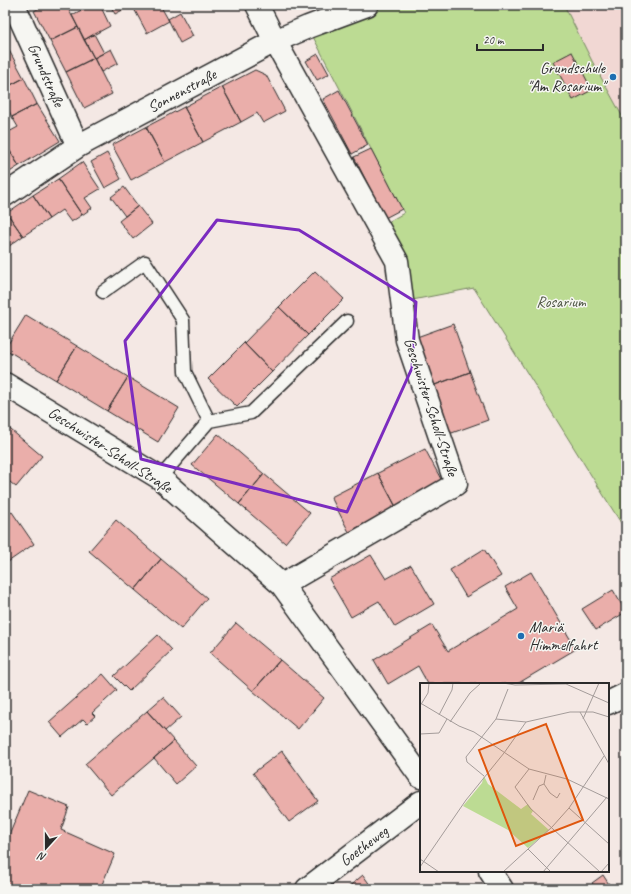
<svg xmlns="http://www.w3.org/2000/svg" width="631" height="894" font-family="Caveat,sans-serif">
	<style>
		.built { fill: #f1d7d3 }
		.green { fill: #bcdb93; stroke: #74835f }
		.building { fill: #eaaeaa; stroke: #2b2b2b }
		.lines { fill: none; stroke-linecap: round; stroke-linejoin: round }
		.lane-casing { stroke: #2b2b2b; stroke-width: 15 }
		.street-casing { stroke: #2b2b2b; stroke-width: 25 }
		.lane { stroke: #f6f6f2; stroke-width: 12 }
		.street { stroke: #f6f6f2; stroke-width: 22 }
		.marked { fill: none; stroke: #7b2cbf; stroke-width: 3; stroke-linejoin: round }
		.poi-dot { fill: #1f6fb2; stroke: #f6f6f2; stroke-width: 1.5 }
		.labels { text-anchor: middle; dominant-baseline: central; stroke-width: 3; stroke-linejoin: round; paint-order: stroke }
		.poi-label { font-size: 16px; fill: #2b2b2b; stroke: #f6f6f2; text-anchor: end }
		.street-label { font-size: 16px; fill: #2b2b2b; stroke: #f6f6f2 }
		.park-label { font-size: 16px; fill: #4f5745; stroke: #f6f6f2 }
		.inset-road { fill: none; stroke: #a49c9a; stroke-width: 1 }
		.view { fill: #df570e; fill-opacity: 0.15; stroke: #df570e; stroke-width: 2 }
		.inset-edge { fill: none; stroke: #2b2b2b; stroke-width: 2 }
	</style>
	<rect width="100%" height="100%" fill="#f4e8e4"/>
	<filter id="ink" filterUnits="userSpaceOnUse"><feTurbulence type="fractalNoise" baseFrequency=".025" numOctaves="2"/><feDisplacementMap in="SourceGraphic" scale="8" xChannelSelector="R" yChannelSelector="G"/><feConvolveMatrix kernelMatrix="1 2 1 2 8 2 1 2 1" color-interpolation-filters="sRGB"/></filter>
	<g filter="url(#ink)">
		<path class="built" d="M564,5H626V123L592,61Z"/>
		<path class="green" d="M367,5H564L592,61L626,123V531L474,288L402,302L379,227L404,213L308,27Z"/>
		<path class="building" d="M45,5H66L78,27L50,41L34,11Z
			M91,5H100L110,26L84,40L72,15Z
			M110,5H132L115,14Z
			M132,5H160L169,21L147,33Z
			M180,12L193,36L180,43L168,19Z
			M78,27L94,58L66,72L50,41Z
			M94,34L104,53L94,58L84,40Z
			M5,43L24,78L5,88Z
			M111,49L118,63L101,72L94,58Z
			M572,52L592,90L573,100L553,62Z
			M318,54L329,74L317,80L306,61Z
			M94,58L112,94L84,108L66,72Z
			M255,70L266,75L285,111L263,123L257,113L241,122L222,87Z
			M24,78L37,104L12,117L5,103V88Z
			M222,87L241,122L203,142L184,107Z
			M339,90L368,145L352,154L323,99Z
			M37,104L60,141L19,166L5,143V134L18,127L12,117Z
			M184,107L203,142L165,162L146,127Z
			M146,127L165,162L131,180L112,145Z
			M5,143L19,166L5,175Z
			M371,149L402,209L385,218L354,157Z
			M107,153L121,179L105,188L91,162Z
			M82,162L100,189L85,198L92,208L82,215L58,179Z
			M58,179L82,215L71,222L62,210L49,219L33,195Z
			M124,187L138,206L125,216L111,197Z
			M33,195L49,219L23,236L7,213Z
			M138,206L152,224L133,239L119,221Z
			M7,213L23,236L5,249V214Z
			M315,271L344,299L308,335L279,307Z
			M279,307L308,335L272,372L244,343Z
			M26,315L77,346L56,380L5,349Z
			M453,324L470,372L432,386L414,338Z
			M244,343L272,372L237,407L208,379Z
			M77,346L128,377L107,411L56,380Z
			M470,372L488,420L449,434L432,386Z
			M128,377L179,408L158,442L107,411Z
			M5,425L42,456L16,487L5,478Z
			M218,434L264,474L239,504L192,465Z
			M425,449L443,483L396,507L378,473Z
			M378,473L396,507L349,532L331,497Z
			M264,474L310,513L285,543L239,504Z
			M12,512L34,544L5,564V516Z
			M116,520L161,559L135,590L89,551Z
			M484,549L501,576L466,597L450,570Z
			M371,555L386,579L411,565L434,604L395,627L379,601L351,617L329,579Z
			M161,559L207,598L181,629L135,590Z
			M531,572L576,649L517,684H428L418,666L388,684L374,660L432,625L448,651L518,609L505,587Z
			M613,590L626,612L596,630L582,609Z
			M236,623L280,660L253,691L210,653Z
			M158,635L172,650L129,691L114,676Z
			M280,660L324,698L298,729L253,691Z
			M103,674L117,690L92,713L95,716L87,723L83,719L62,737L49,722Z
			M163,697L181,717L165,731L147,711Z
			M147,711L174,741L111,795L85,764Z
			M174,741L196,766L176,784L154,758Z
			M282,751L318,801L289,822L253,773Z
			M28,790L69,807L61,830L115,854L100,889H13L5,886V845Z
			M363,875L373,889H346Z
			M603,875L612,889H597L592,883Z"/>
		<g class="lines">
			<defs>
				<path id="lane" d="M103,292L145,262L183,320L185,372L209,421L160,478
					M209,421L251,413L347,321"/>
				<path id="street" d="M14,5L78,146
					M257,5L275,41L397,261L407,340L456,484L282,585
					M5,195L78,146L275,41L308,27L367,5
					M5,384L160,478L282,585L421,777
					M608,703L626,694
					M490,871L502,889
					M307,889L421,802"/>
			</defs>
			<use href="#lane" class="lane-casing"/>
			<use href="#street" class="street-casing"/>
			<use href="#lane" class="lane"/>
			<use href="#street" class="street"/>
		</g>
	</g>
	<path class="marked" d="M217,220L299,230L416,302L412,368L347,512L141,459L125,341Z"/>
	<g class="poi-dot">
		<circle cx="613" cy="77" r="4"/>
		<circle cx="521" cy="636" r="4"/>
	</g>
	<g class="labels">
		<g class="poi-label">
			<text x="605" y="68">Grundschule<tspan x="605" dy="18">"Am Rosarium"</tspan></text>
			<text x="529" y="627" text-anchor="start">Mariä<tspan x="529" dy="18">Himmelfahrt</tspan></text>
		</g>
		<g class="street-label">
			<text transform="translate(46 75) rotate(66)">Grundstraße</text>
			<text transform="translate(182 91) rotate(-28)">Sonnenstraße</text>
			<text transform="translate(431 407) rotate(72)">Geschwister-Scholl-Straße</text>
			<text transform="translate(110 450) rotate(33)">Geschwister-Scholl-Straße</text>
			<text transform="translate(364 846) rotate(-37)">Goetheweg</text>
		</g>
		<g class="park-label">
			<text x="561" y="302">Rosarium</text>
		</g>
	</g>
	<g transform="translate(420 683)">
		<rect width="189" height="189" fill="#f4e8e4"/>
		<path d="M64,93L68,101L101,126L108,121L113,128L111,131L129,147L108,165L88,147L43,123L62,100Z" fill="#bcdb93"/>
		<path class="inset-road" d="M83,0L95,2L146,1L189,20M2,21L39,43L54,49L109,86L147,96L189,116M0,23L8,10L9,0M160,29L189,81M19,32L32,7L33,0M76,36L106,39L150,29H173L189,34M163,36L179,0M30,39L50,10L61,0M0,51L19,50L27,36M109,86L95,104L110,125L180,189M126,92L124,101L130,110L137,115L140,110M64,93L47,79L46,74L76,36L88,6M113,117L119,103L124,101M149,125L189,161M108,166L131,189M0,176L19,189M0,184L46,117L84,70L106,39M83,189L132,144L149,125L184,73M123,189L187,114M181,189L189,180"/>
		<path class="view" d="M126,41L163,137L96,163L59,67Z"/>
		<rect width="189" height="189" class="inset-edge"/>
	</g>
	<rect width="631" height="894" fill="none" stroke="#f6f6f2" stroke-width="20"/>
	<rect x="10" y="10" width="611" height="874" fill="none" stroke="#2b2b2b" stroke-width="1.5" filter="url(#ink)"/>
	<g transform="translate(46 848) rotate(201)" stroke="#f6f6f2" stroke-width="3" paint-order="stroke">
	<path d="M0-3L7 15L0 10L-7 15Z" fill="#2b2b2b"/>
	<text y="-6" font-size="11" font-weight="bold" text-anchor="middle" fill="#2b2b2b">N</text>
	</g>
	<path d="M477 44v6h66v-6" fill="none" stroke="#2b2b2b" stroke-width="2"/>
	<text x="483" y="44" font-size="12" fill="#2b2b2b" stroke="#f6f6f2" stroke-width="3" paint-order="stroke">20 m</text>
</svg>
